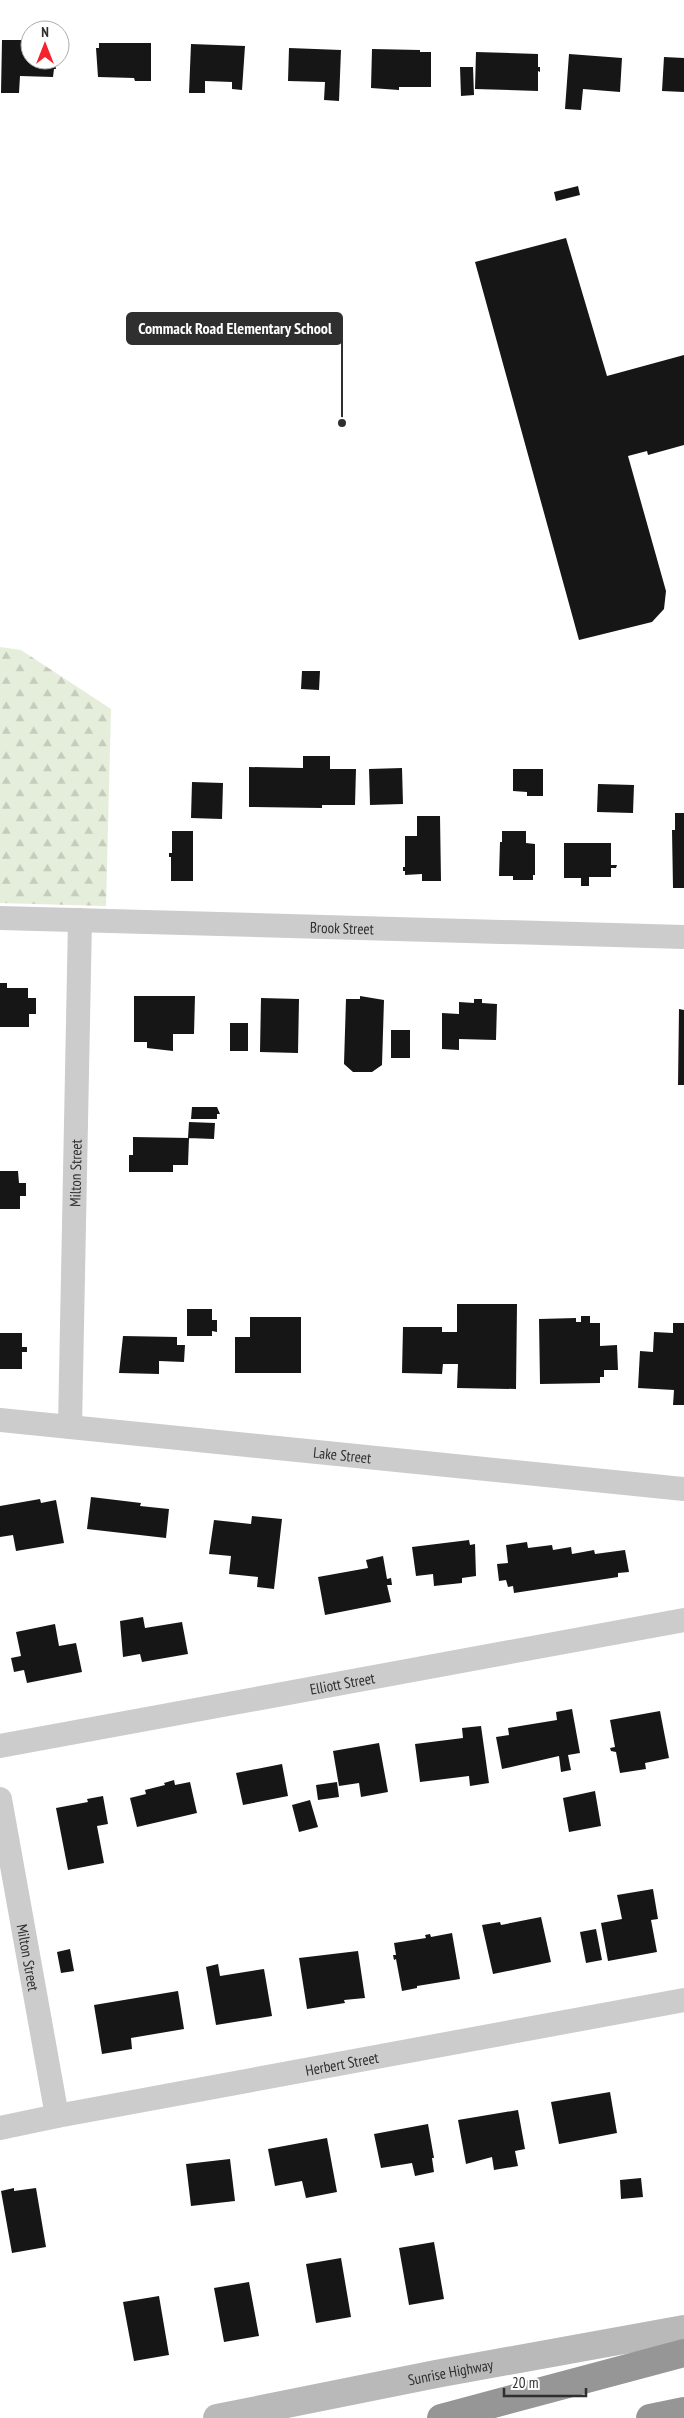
<svg xmlns="http://www.w3.org/2000/svg" width="684" height="2418" font-family="'PT Sans Narrow',sans-serif">
	<style>
		.forest { fill: url(#forest-firs) }
		.building { fill: #161616 }
		.lines { fill: none; stroke-linecap: round; stroke-linejoin: round }
		.street { stroke: #ccc; stroke-width: 24 }
		.secondary { stroke: #b9b9b9; stroke-width: 28 }
		.highway { stroke: #969696; stroke-width: 28 }
		.labels { text-anchor: middle; dominant-baseline: central; stroke-width: 5; stroke-linejoin: round; paint-order: stroke }
		.street-label { font-size: 15px; fill: #2f2f2f; stroke: #fff }
		.leader { fill: none; stroke: #2f2f2f; stroke-width: 2 }
		.callout-dot { fill: #2f2f2f; stroke: #fff; stroke-width: 2 }
		.callout { fill: #2f2f2f; stroke: #2f2f2f; stroke-width: 2 }
		.callout-label { font-size: 16px; text-anchor: middle; font-weight: bold; fill: #fff }
	</style>
	<defs>
		<pattern id="forest-firs" width="22" height="20" patternUnits="userSpaceOnUse" patternTransform="scale(1.25)"><rect width="22" height="20" fill="#e5eddb"/><path d="M5 1l3.5 6h-7zM16 11l3.5 6h-7z" fill="#c5ccbc"/></pattern>
	</defs>
	<rect width="100%" height="100%" fill="#fff"/>
	<path class="forest" d="M0,647L21,650L111,709L106,906L0,903Z"/>
	<path class="building" d="M2,40H30V60H54L56,69H54L53,77L20,76L19,93H1Z
		M99,43H151V81H135L134,78L98,77L96,48H99Z
		M191,44L245,46L242,90L232,89V82L205,81V93H189Z
		M289,48L341,50L339,101L324,100L325,82L288,81Z
		M372,49L420,50V52H431V87H399V90L371,88Z
		M476,52L538,54V67H540V72L538,71V91L475,89Z
		M569,54L622,58L620,92L583,89L581,110L565,109Z
		M664,57L684,58V92L662,91Z
		M460,67H473L474,95L461,96Z
		M578,186L580,195L556,201L554,192Z
		M566,238L607,376L684,355V445L648,455L647,451L628,456L666,591L664,609L652,622L579,640L475,262Z
		M302,671H320L319,690L301,689Z
		M303,756H330V769H356L355,805H322V808L249,807V767L303,768Z
		M402,768L403,804L370,805L369,769Z
		M513,769H543V796H527V792L513,791Z
		M192,782L223,783L222,819L191,818Z
		M598,784L634,785L633,813L597,812Z
		M675,813H684V888H673L672,830H675Z
		M417,816H440L441,881H422V874L405,875V871H403V867H405V836H417Z
		M172,831H193V881H171V857H169V853H172Z
		M502,831H526V843L535,844V875H533V880H513V876H499L500,842H502Z
		M564,843H611V865H617L616,868H611V877H589V886H581V878H564Z
		M0,983H7V988H28V998H36V1014H29V1027H0Z
		M134,996H195L194,1034H173V1051L147,1048V1042H134Z
		M360,996L384,1000L382,1065L372,1072H353L344,1064L346,999H360Z
		M261,998L299,999L298,1053L260,1052Z
		M474,999H482V1003L497,1004L496,1040L459,1039V1050L442,1049V1013L459,1014V1002L474,1003Z
		M679,1009L684,1010V1085H678Z
		M230,1023H248V1051H230Z
		M391,1030H410V1058H391Z
		M192,1107H217L220,1114H217V1119H191Z
		M189,1122L215,1123L214,1139L188,1138Z
		M133,1137L189,1138L188,1165H173V1172H129V1155H133Z
		M0,1171H18L19,1183H26V1196H20V1209H0Z
		M457,1304H517L516,1389L457,1388L458,1364H443L442,1374L402,1373L403,1327H442V1332H457Z
		M187,1309H212V1320H217V1332L212,1331V1336H187Z
		M581,1316H590V1323H600V1346L617,1345L618,1370H604V1377H600V1383L540,1384L539,1319L576,1318V1322H581Z
		M250,1317H301V1373H235V1337H250Z
		M673,1323H684V1405H673L674,1390L638,1388L640,1351L653,1352L654,1332L673,1333Z
		M0,1333H22V1347H27V1352H22V1369H0Z
		M123,1336L177,1337V1345H185L184,1362L159,1361V1374L119,1373Z
		M91,1497L141,1503L140,1506L169,1509L166,1538L87,1529Z
		M40,1499L41,1503L56,1500L64,1543L16,1551L13,1535L0,1537V1506Z
		M252,1516L282,1519L274,1589L257,1587L258,1577L229,1574L231,1556L209,1554L214,1520L251,1524Z
		M469,1540L470,1545L475,1544L476,1576L462,1578V1583L434,1586L433,1574L416,1576L412,1547Z
		M527,1542L528,1548L552,1545L553,1550L571,1547L572,1554L594,1550L595,1554L625,1550L629,1572L618,1573V1577L514,1593L513,1586L508,1587L506,1580L499,1581L497,1564L508,1563L506,1545Z
		M383,1556L387,1579L391,1578L392,1585H387L391,1602L325,1615L318,1577L368,1568L366,1560Z
		M143,1617L145,1628L182,1622L188,1654L142,1662L140,1654L123,1657L120,1621Z
		M55,1624L59,1646L76,1643L82,1672L27,1683L24,1670L14,1672L11,1658L21,1656L16,1632Z
		M572,1709L580,1753L568,1755L571,1770L561,1772L559,1756L502,1769L496,1737L509,1735L508,1728L557,1720L556,1712Z
		M660,1711L669,1758L645,1763L646,1769L620,1773L616,1752L611,1751L610,1748L615,1747L610,1720Z
		M481,1726L489,1783L470,1786L469,1776L420,1782L415,1744L463,1738L462,1728Z
		M379,1743L388,1792L361,1797L359,1783L339,1786L333,1751Z
		M282,1764L288,1796L243,1805L236,1773Z
		M174,1780L175,1785L190,1782L197,1813L137,1827L130,1798L146,1794L145,1790L165,1785L164,1783Z
		M337,1782L339,1797L318,1800L316,1785Z
		M595,1791L601,1826L569,1832L563,1798Z
		M103,1796L108,1824L97,1826L104,1863L68,1870L56,1808L88,1802L87,1799Z
		M310,1800L318,1827L299,1832L292,1805Z
		M653,1889L658,1919L651,1920L657,1952L608,1961L601,1923L622,1919L617,1895Z
		M541,1917L551,1962L493,1974L482,1925L500,1922L501,1925Z
		M596,1929L602,1960L586,1963L580,1932Z
		M452,1933L460,1979L417,1986V1988L402,1991L396,1959L394,1960L393,1955H396L394,1943L426,1938L425,1935L430,1934L431,1937Z
		M70,1949L74,1971L61,1973L57,1952Z
		M358,1951L365,1998L344,2000L345,2003L307,2009L299,1958Z
		M218,1964L220,1976L264,1969L272,2016L216,2025L206,1967Z
		M178,1991L184,2029L131,2038L132,2049L102,2054L94,2005Z
		M610,2092L617,2133L559,2144L551,2102Z
		M518,2110L525,2149L515,2151L518,2166L494,2170L492,2157L466,2164L458,2120Z
		M428,2124L434,2158H432L434,2172L415,2176L412,2163L381,2168L374,2134Z
		M327,2138L337,2192L306,2198L302,2181L275,2186L268,2149Z
		M230,2159L235,2201L191,2206L186,2164Z
		M641,2178L643,2197L621,2199L620,2180Z
		M14,2188V2191L36,2188L46,2247L12,2253L1,2191Z
		M434,2242L444,2299L409,2305L399,2248Z
		M341,2258L351,2317L316,2323L306,2264Z
		M249,2282L259,2336L224,2342L214,2288Z
		M159,2296L169,2355L134,2361L123,2302Z"/>
	<g class="lines">
		<g class="street">
			<path id="s1" d="M0,918L684,937"/>
			<path id="s2" d="M0,1420L684,1489"/>
			<path id="s3" d="M70,1427L80,920"/>
			<path id="s4" d="M0,1746L684,1620"/>
			<path id="s5" d="M0,1799L57,2116"/>
			<path id="s6" d="M0,2128L57,2116L684,2000"/>
		</g>
		<path class="secondary" id="s7" d="M217,2418L436,2374L684,2329"/>
		<path class="highway" d="M441,2418L684,2353
			M650,2418L684,2411"/>
	</g>
	<g class="labels">
		<g class="street-label">
			<text stroke="none"><textPath href="#s1" startOffset="342">Brook Street</textPath></text>
			<text stroke="none"><textPath href="#s3" startOffset="254">Milton Street</textPath></text>
			<text stroke="none"><textPath href="#s2" startOffset="344">Lake Street</textPath></text>
			<text stroke="none"><textPath href="#s4" startOffset="348">Elliott Street</textPath></text>
			<text stroke="none"><textPath href="#s5" startOffset="161">Milton Street</textPath></text>
			<text stroke="none"><textPath href="#s6" startOffset="348">Herbert Street</textPath></text>
			<text stroke="none"><textPath href="#s7" startOffset="238">Sunrise Highway</textPath></text>
		</g>
	</g>
	<path class="leader" d="M342 423L342 329"/>
	<circle class="callout-dot" cx="342" cy="423" r="5"/>
	<rect class="callout" x="127" y="313" width="215" height="31" rx="5"/>
	<g class="callout-label">
		<text x="235" y="334">Commack Road Elementary School</text>
	</g>
	<g transform="translate(45 45)"><circle r="24" fill="#ffffff" stroke="#acacac"/>
	<path d="M0-4L9 19L0 12L-9 19Z" fill="#f5222d"/>
	<text y="-8" font-size="14" font-weight="bold" text-anchor="middle" fill="#2f2f2f">N</text>
	</g>
	<path d="M504 2388v8h82v-8" fill="none" stroke="#2f2f2f" stroke-width="2.5"/>
	<text x="512" y="2388" font-size="15" fill="#2f2f2f" stroke="#ffffff" stroke-width="4" paint-order="stroke">20 m</text>
</svg>
